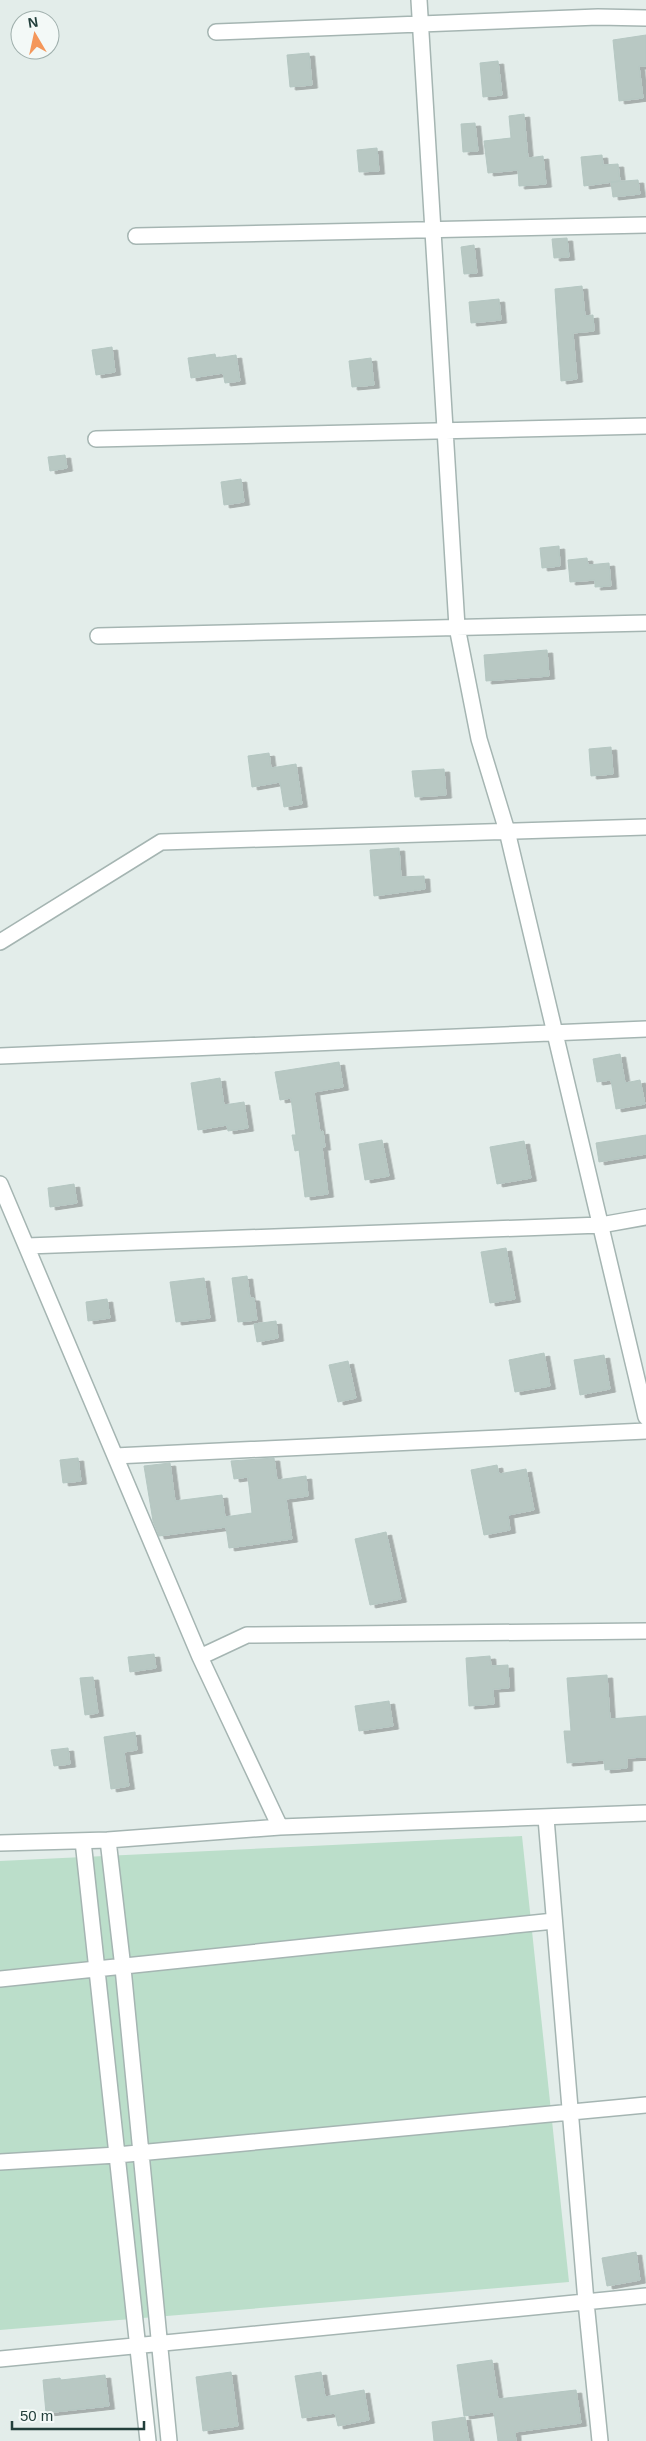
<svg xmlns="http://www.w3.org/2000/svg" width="646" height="2441" font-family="Helvetica,sans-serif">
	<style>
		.green { fill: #bbdeca }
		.building { fill: #b8c8c3; stroke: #b5c7c2; filter: url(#shadow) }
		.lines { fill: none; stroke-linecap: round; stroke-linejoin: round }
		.minor-casing { stroke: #a5b5b2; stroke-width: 18 }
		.minor { stroke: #fff; stroke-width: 15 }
	</style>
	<defs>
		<filter id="shadow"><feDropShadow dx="5.5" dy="3" stdDeviation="0" flood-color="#0004"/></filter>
	</defs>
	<rect width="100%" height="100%" fill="#e3edea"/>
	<path class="green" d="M522,1836L569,2282L0,2330V1861Z"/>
	<path class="building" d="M646,35V66H639L643,98L619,101L613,40Z
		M309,53L312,85L290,87L287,55Z
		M498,61L502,95L483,97L480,63Z
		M524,114L528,158L543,156L546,184L519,186L518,170L488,173L484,141L511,138L509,116Z
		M475,123L478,151L463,152L461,124Z
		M377,148L379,171L359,172L357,150Z
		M602,155L603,165L618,164L620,181L584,186L581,157Z
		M638,180L640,194L613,197L611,182Z
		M567,238L569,257L554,258L552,239Z
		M474,245L477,273L464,274L461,247Z
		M582,286L585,316L593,315L594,331L573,333L577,379L561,381L555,289Z
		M499,299L501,320L471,323L469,302Z
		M112,347L115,372L96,375L92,350Z
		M215,354L216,358L236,355L240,381L225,383L223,373L191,378L188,358Z
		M371,358L374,385L352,387L349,361Z
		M65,455L67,468L50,471L48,457Z
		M241,479L244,502L224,505L221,482Z
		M559,546L560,566L542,568L540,548Z
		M587,558L588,565L609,563L611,586L595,587V580L570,582L568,560Z
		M547,650L549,676L486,681L484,655Z
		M611,747L613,774L591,776L589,749Z
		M269,753L271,768L296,764L302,804L284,807L280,782L252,787L248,756Z
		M444,769L446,795L415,797L412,771Z
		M399,848L401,877L424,876L425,889L374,896L370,850Z
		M620,1054L625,1083L640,1080L645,1104L616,1109L611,1080L597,1082L593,1059Z
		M339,1062L343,1087L314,1092L320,1132L323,1131L325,1147H322L328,1194L305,1197L299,1150L295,1151L292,1135H296L291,1098L280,1100L275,1072Z
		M220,1078L224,1105L244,1102L248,1128L228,1131L227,1125L198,1130L191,1083Z
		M646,1135V1154L599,1162L596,1143Z
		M382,1140L389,1176L365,1180L359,1144Z
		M524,1141L531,1178L497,1184L490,1147Z
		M74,1184L77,1203L50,1207L48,1188Z
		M506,1248L515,1299L490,1303L481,1252Z
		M247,1276L250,1298H254L257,1320L238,1322L232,1278Z
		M204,1278L210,1318L176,1322L170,1282Z
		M107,1299L110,1318L88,1321L86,1302Z
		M276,1321L278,1338L257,1342L254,1324Z
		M544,1353L550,1386L515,1392L509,1360Z
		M604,1355L610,1389L580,1395L574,1360Z
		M348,1361L356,1398L338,1402L329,1365Z
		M78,1458L81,1481L63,1483L60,1460Z
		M274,1458L277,1480L306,1476L308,1496L286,1499L292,1539L229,1548L226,1527L159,1536L153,1521L144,1466L170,1463L175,1501L222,1495L225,1517L252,1513L248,1477L234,1479L231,1461Z
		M497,1465L499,1474L526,1469L534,1510L508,1515L510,1530L484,1535L471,1470Z
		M386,1532L401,1599L370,1605L355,1539Z
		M154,1654L156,1668L130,1672L128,1657Z
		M490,1656L491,1666L508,1665L509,1688L493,1689L494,1704L469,1706L466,1658Z
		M607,1675L610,1719L646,1716V1757L627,1758V1768L605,1770L604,1760L567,1763L564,1731H571L567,1678Z
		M93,1677L98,1713L85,1715L80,1678Z
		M389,1701L393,1726L359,1731L355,1706Z
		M135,1732L137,1750L124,1752L129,1786L111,1789L104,1737Z
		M68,1748L70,1764L54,1766L51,1750Z
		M636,2252L640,2280L607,2286L602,2258Z
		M492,2360L498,2399L576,2390L581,2423L515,2432L516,2441H498L494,2412L464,2416L457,2365Z
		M231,2372L238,2426L203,2431L196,2377Z
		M321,2372L325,2397L364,2390L369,2420L338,2426L335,2413L302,2418L295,2376Z
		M105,2375L109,2406L46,2413L43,2380L60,2378L61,2380Z
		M465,2417L469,2441H434L432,2422Z"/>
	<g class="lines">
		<defs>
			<path id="minor" d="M419,0L457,627L479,739L507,831L646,1417
				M216,32L598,17L646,18
				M136,236L646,225
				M96,439L646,426
				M98,636L646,623
				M0,942L161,842L646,827
				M0,1056L646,1029
				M0,1184L200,1657L280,1827
				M27,1246L601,1225L646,1217
				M115,1456L646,1431
				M200,1657L247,1635L646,1631
				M546,1818L586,2302L600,2441
				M108,1840L123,1968L169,2441
				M83,1841L148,2441
				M0,1843L108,1840L280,1827L646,1813
				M0,1979L554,1921
				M0,2162L117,2155L646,2105
				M0,2359L646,2296"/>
		</defs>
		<use href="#minor" class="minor-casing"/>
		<use href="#minor" class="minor"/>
	</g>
	<g transform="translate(35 35) rotate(351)"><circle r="24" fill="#f3f9f7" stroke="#9fafac"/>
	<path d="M0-4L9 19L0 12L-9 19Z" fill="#f4975a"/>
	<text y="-8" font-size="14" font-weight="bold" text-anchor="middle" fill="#223f3b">N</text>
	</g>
	<path d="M12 2421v8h132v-8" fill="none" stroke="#223f3b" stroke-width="2.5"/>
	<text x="20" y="2421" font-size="15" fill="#223f3b" stroke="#f3f9f7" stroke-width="4" paint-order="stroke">50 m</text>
</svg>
